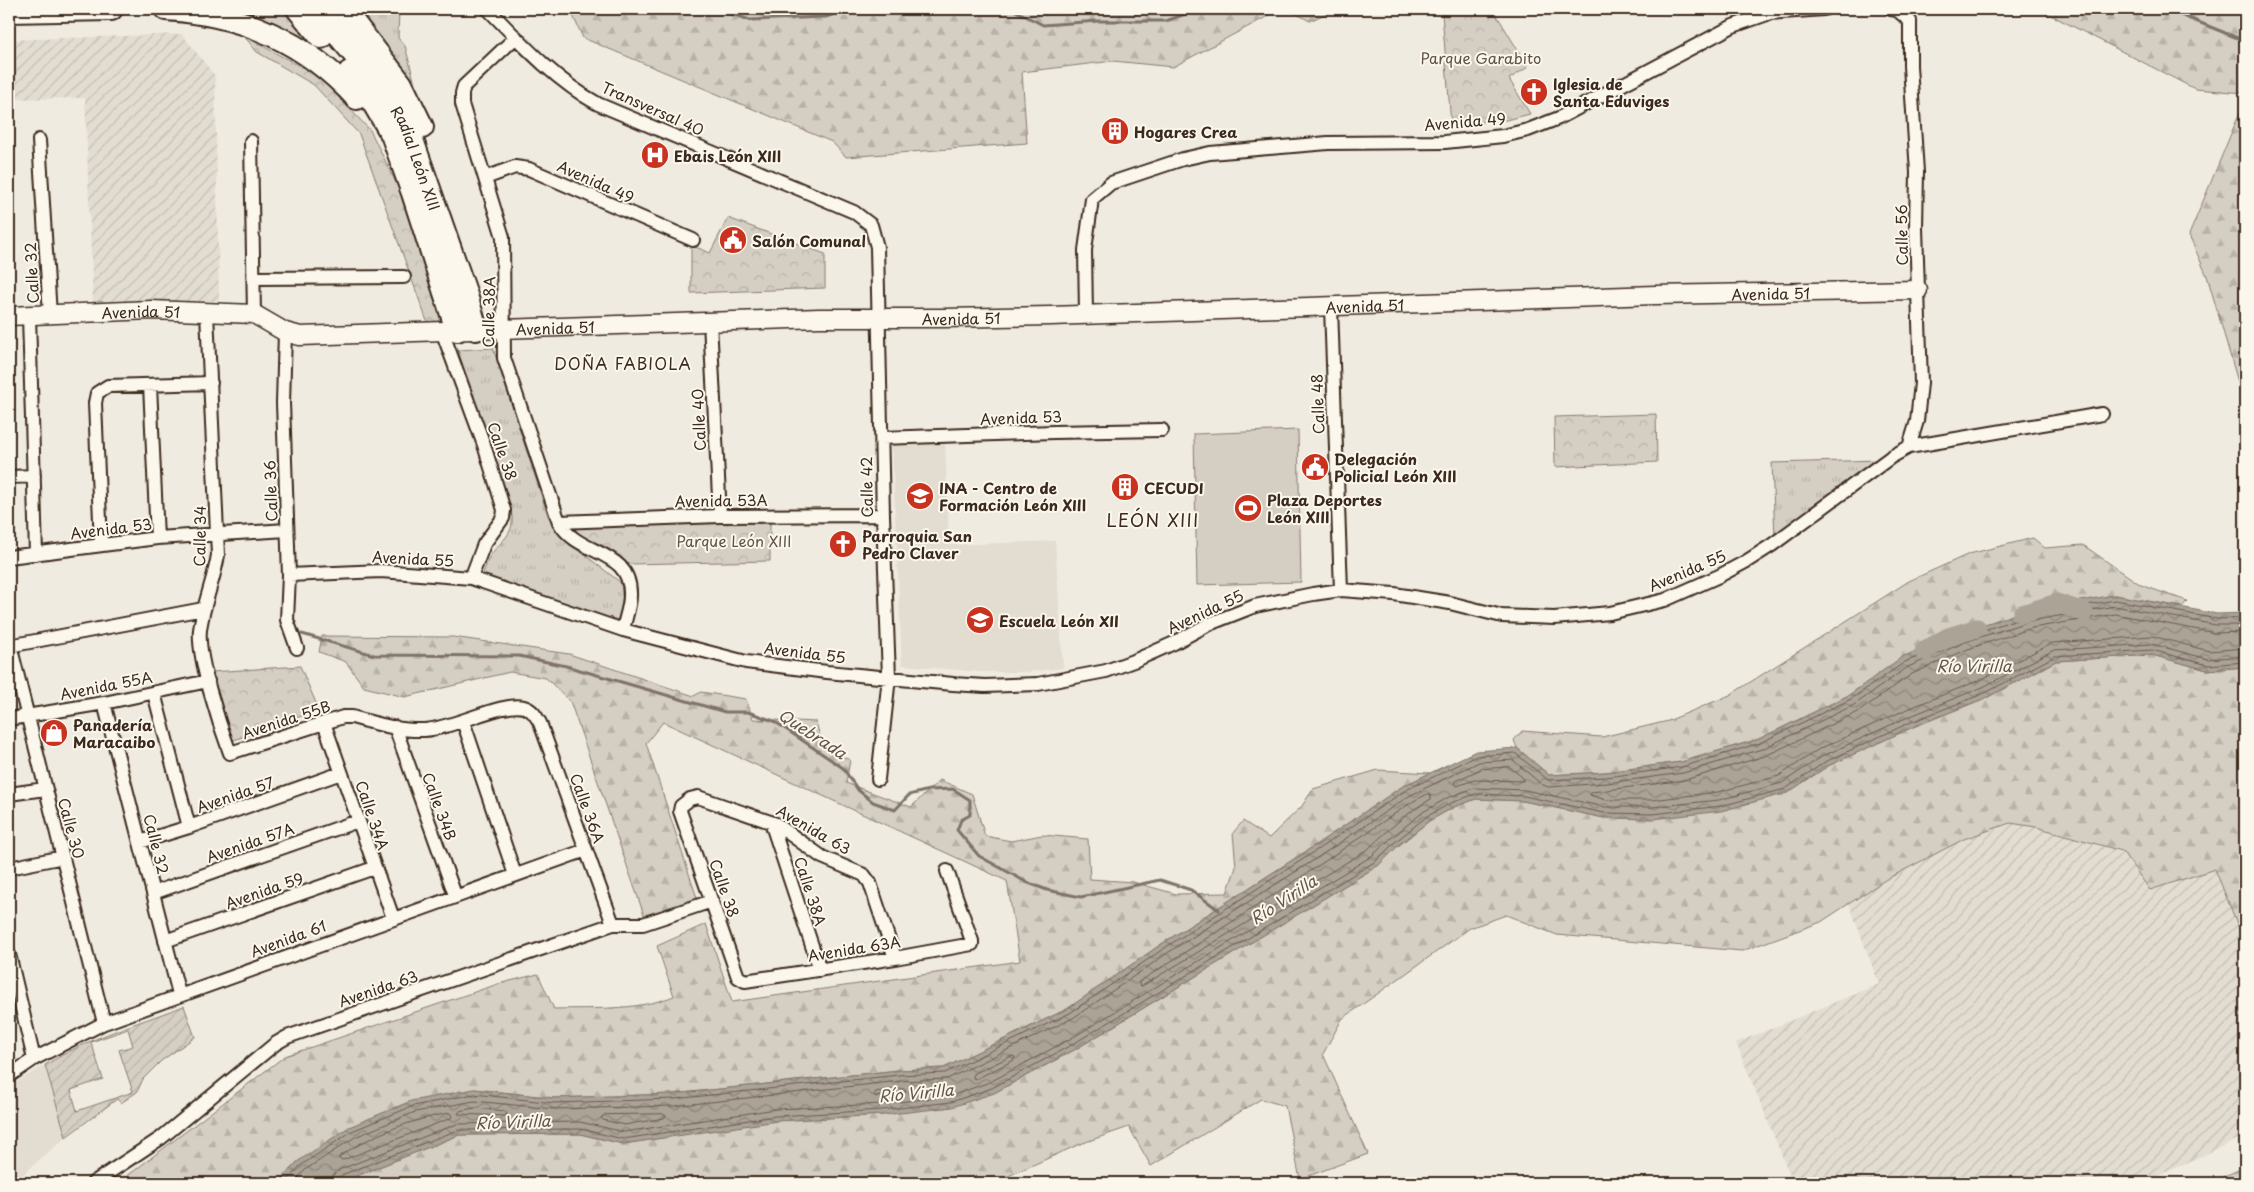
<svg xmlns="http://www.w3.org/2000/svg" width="2254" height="1192" font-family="'Playpen Sans',sans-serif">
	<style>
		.built { fill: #e2dcd1 }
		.industrial { fill: url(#industrial-furrows) }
		.grass { fill: url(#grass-tufts); stroke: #887c70 }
		.forest { fill: url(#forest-firs); stroke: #887c70 }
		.park { fill: url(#park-crowns); stroke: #887c70 }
		.garden { fill: url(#garden-furrows); stroke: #887c70; fill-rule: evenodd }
		.pitch { fill: #d5cec3; stroke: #887c70 }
		.water { fill: url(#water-waves); stroke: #7f7367 }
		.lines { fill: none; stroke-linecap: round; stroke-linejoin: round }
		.shore { stroke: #685a4e; stroke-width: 1 }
		.stream { stroke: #7f7367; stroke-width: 3 }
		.river { stroke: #aca397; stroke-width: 19 }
		.street-casing { stroke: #3b2a1e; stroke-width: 16 }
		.secondary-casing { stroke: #3b2a1e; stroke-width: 21 }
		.highway-casing { stroke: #3b2a1e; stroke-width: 26 }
		.street { stroke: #fbf7ec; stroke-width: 12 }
		.secondary { stroke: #fbf7ec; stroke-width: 18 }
		.highway { stroke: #fbf7ec; stroke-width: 22 }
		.labels { text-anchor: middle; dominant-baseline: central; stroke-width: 4; stroke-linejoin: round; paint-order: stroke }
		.park-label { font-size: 15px; fill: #625347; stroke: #fbf7ec }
		.poi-label { font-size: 15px; font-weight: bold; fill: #3b2a1e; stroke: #fbf7ec; text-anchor: start }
		.street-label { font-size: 15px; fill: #3b2a1e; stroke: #fbf7ec }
		.neighbourhood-label { font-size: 16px; letter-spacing: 1px; fill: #3b2a1e; stroke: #fbf7ec }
		.water-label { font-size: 16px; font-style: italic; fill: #635448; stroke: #fbf7ec }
		.quarter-label { font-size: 18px; letter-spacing: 1px; fill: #3b2a1e; stroke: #fbf7ec }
	</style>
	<defs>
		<pattern id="industrial-furrows" width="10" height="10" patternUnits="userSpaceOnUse" patternTransform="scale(1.25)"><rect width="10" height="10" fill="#e2dcd1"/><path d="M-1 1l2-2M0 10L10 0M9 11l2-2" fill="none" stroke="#c3bdb3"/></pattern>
		<pattern id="grass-tufts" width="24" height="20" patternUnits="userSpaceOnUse" patternTransform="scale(1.25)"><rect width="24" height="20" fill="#d5cec3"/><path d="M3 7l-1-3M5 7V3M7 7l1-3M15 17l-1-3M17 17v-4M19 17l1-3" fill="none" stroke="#b8b1a7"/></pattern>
		<pattern id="forest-firs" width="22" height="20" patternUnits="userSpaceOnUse" patternTransform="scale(1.25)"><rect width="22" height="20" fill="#d5cec3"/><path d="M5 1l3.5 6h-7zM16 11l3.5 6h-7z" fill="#b8b1a7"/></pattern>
		<pattern id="park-crowns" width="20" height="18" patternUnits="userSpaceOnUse" patternTransform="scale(1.25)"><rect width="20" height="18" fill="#d5cec3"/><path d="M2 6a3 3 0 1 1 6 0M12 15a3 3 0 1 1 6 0" fill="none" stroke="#b8b1a7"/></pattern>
		<pattern id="garden-furrows" width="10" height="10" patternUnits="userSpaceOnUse" patternTransform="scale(1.25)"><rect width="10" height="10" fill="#d5cec3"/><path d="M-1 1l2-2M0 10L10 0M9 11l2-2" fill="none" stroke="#b8b1a7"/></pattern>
		<pattern id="water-waves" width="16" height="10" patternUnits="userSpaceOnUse" patternTransform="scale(1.25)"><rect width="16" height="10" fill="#aca397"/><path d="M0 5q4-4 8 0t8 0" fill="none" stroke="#8d857b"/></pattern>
	</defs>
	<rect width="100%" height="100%" fill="#f0ebe0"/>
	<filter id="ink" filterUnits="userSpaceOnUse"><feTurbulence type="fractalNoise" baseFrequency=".02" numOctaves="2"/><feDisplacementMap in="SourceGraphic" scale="10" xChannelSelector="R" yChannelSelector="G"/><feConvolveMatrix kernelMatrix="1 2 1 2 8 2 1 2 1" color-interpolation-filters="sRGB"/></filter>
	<g filter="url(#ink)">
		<path class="built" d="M945,443L949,545L1055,541L1063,668L1029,672H980L902,665L892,446Z
			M45,1065L66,1137L13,1183H9V1087Z"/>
		<path class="industrial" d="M182,34L215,76L219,301L93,303L85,98L9,99V40Z
			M2010,823L2036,827L2122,851L2150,890L2215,868L2245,943V1136L2143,1183H1793L1736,1043L1879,984L1849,904L1885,880L1964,839Z"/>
		<path class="grass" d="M200,9H282L333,69Z
			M352,9H399L398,38L405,46L418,95Z
			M493,348L548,516L559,533L568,542L620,582C625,597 621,609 617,623L483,574C485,568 487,561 490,556C500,541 514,536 512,516L458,350Z
			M1880,460L1775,538L1772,463Z"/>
		<path class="forest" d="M570,9H1035L1044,15L1121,9H1281L1173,67L1113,61L1022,72L1027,143L846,157L832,142L583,38Z
			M1287,9H1335L1310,21Z
			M2039,9H2245V93L2195,89Z
			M2245,100V406L2207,276L2189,235Z
			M2033,538L2045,548L2083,545L2141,585L2187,601L2182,607L2115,595L2074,603L1903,657L1849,695L1759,739L1681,762L1606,772L1549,775L1517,748L1514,740L1522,731L1602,737L1668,721L1730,695L1909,581L1969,554Z
			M322,636L453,637L569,654L694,696L701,692L746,699L753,719L816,722L823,747L850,760L846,783L911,807L940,780L972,794L985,836L1011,841L1042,835L1088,839L1090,879L1133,882L1176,894L1227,893L1236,867L1233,833L1243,821L1269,838L1302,806L1313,789L1378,770L1430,773L1403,786L1305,852L1163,943L1067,1009L944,1068L899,1070L673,1094L554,1098L474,1089L297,1162L278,1183H118L285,1056L498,984L538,974L554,1009C595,1008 636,1011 674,996L657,946L706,924L732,1002L1020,961L1007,881L663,722L646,743L698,901L644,915L570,701L546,678L510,672L405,697L364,687L346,662L319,652Z
			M2152,655L2207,670L2245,667V943L2215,869L2150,890L2122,851L2036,827L2010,823L1964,839L1885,880L1821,922L1742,951L1557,935L1506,915L1470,928L1342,1019L1323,1054L1368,1154L1300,1179L1285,1106L1261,1099L1151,1166L1129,1127L1080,1144L1006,1177L865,1183H339L459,1135L580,1134L623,1144L777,1120L883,1115L994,1093L1076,1049L1379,865L1398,846L1429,821L1454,807L1476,799L1523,801L1604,818L1787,793L1828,766L1913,727L1988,697L2056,661Z
			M2245,1167V1183H2209Z"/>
		<path class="park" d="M1035,9H1121L1044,15Z
			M1461,9H1493L1528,67L1509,79L1530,114L1506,120L1451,124L1442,14Z
			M244,36L318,76L370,130L402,195L441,308L442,317L438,321L428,324L359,134L314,85L257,52Z
			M728,218L825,254V288L691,293V245L710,253Z
			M1656,414L1657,462L1555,467L1554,417Z
			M770,519V561L629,564L581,538L572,524Z
			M300,666L319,710L231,741L216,692L212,672Z"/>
		<path class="garden" d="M184,1006L195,1037L161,1061L143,1079L137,1092L121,1103L117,1099L66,1137L45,1065C88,1038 136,1024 184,1006ZM128,1029L133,1046L119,1050L133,1092L77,1111L71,1090L103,1079L91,1042Z"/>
		<path class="pitch" d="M1298,430L1301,582L1197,585L1194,434Z"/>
		<path class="water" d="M2115,595L2217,614L2245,613V667L2207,670L2152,655L2056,661L1988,697L1913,727L1828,766L1787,793L1721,811L1653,819L1604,818L1523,801L1476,799L1454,807L1429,821L1398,846L1379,865L1076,1049L994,1093L952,1107L883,1115L777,1121L623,1144L580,1134L459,1135L339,1183H278L297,1162L349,1127L411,1101L474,1089L554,1098L673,1094L899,1070L944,1068L1067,1009L1163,943L1305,852L1403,786L1476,751L1517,748L1549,775L1606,772L1681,762L1759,739L1849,695L1902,657L1961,632L2027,610Z"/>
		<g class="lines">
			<path class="shore" d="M2245,632L2215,633L2115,614L2032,628L1968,649L1912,674L1858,712L1765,756L1685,780L1592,792L1590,795L1606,800H1652L1718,792L1779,776L1819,749L1905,710L1980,680L2052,643L2152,636L2209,651L2245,648
				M1510,767L1523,778V781L1474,780L1457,786L1454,784L1455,781L1481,769Z
				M1428,794L1431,795V799C1407,812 1387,831 1367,850L1142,986L1139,985V982L1315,868L1412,802Z
				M1012,1056L1015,1057L1014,1060L976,1079L973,1078L974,1074Z
				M904,1089L906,1091L904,1094L876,1097L874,1095L876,1092Z
				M475,1108L505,1111L507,1114L504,1116L458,1114L460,1111Z
				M449,1113L452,1115L451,1118L343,1160L339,1159L340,1156C373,1134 410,1120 449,1113Z
				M663,1114L666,1116L664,1118L624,1125L603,1120L601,1118L604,1115Z
				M285,1183L300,1166L352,1131L413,1106L474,1094L554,1103L674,1099L899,1075L945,1073L1070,1013L1166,947L1308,856L1406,790L1477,756L1515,753L1548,780L1607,777L1682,767L1760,743L1851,699L1905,662L1963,637L2029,615L2115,600L2217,619L2245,618
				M293,1183L305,1170L355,1137L415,1112L474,1101L554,1109L674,1106L900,1081L947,1079L1073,1018L1169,952L1311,862L1409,796L1479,762L1513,760L1541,784L1548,787L1607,783L1683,773L1762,749L1854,705L1908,667L1965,642L2030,621L2115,606L2216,625H2245
				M331,1183L333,1175L341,1169L457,1124L580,1122L624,1132L776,1109L882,1104L950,1096L990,1082L1070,1039L1372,856L1391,838L1423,812L1449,797L1474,788L1525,790L1605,807H1652L1719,800L1782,783L1823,756L1908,717L1983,687L2054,650L2152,644L2208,659L2245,656
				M337,1183L338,1178L344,1174L458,1130L580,1129L623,1139L776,1116L882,1110L951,1102L992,1088L1073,1044L1376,861L1395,842L1426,817L1451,803L1475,794L1524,796L1604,813L1653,814L1721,806L1785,789L1825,762L1911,722L1985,693L2055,656L2152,650L2208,665L2245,662"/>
			<path class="stream" d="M715,9L750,20L826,17L848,9
				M1012,9L1043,25L1098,21H1166L1199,9
				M2166,9L2245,41
				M302,634L374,655L519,656L566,666L725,712H748L774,721L843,768L858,790L873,802L895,810L909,795L929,790L953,789L970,800V815L961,820L957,830L979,856L1026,882L1047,890L1081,897L1160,880L1191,890L1219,910"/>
			<path class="river" d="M2022,614L2057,603L2084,612
				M1924,651L1948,637L1977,628"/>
			<defs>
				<path id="street" d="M488,9C522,44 555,80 598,104L854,212L871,225L877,247L883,515L889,677L878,779
					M1891,9L1897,10L1910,21V66L1917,172L1916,228L1921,383L1917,421L1909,447
					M516,37L464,86L462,93V104L503,237L504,358L559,522C578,557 632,548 630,596C630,607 625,619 623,630
					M39,140L50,315
					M251,141L254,314
					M485,178L515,167L529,169L693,240
					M254,278L404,277
					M1331,307L1341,590
					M207,313L218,555C214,581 203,604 200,630C197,657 220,726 230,753L343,717H352C375,723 399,731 424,730C452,729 503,701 524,707C532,709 536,716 540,723L613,924
					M1086,314L1085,250L1092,199L1111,183L1183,159L1210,153L1328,143L1445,142L1503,136L1528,130L1559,118L1733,26L1770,13L1824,9
					M29,316L36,554
					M710,322L720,516
					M442,331L484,445L504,510L503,518L484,544L471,578
					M285,332L283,403L289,575L287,620L297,648
					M150,385L157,538
					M882,438L1054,432L1162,430
					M9,477L34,476
					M559,522L720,516L883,515
					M101,544L95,403L97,393L108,386L211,383
					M9,557L157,538L287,530
					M289,575L381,571L471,578L623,630L746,662L827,672L953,684L985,686L1038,684L1106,671L1136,660L1174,643L1209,624L1255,606L1313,594L1341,590L1394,594L1450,603L1502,616L1554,618L1610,613L1665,600L1719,576L1747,561L1772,545L1891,457L1909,447L2102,414
					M9,641L104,1023
					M9,646L203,609
					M154,693L189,827
					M104,703L179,994
					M9,719L104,703L208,681
					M463,721L515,875
					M324,723L393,918
					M395,727L455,895
					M9,794L45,789
					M771,822L820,970
					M140,842L189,827L341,773
					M9,868L63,857
					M153,893L358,821
					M165,941L374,868
					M9,954L34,1059
					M895,958L870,883L864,875L822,857L776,824L698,797L690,799L681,806L680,811L738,977L745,981L895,958L972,944V941L947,871
					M9,1076L34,1059L104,1023L586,850
					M93,1183L161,1138L275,1044L287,1037L613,924H643L712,901"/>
				<g id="secondary">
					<path id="s1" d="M9,316L151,310L254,314L285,332L300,336L819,318H944L1051,316L1655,295L1918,290"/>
				</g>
				<g id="highway">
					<path d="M166,9C242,14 305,41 357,98"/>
					<path d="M298,9L321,37"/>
					<path id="s2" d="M317,9L388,95L406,123L465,292L476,329"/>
					<path d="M343,9L401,84L422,127"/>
					<path d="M9,11L111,9"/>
					<path d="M350,72L373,102L392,134L413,193L457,330"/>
				</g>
			</defs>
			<use href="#street" class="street-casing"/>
			<use href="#secondary" class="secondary-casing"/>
			<use href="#highway" class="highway-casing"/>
			<use href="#street" class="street"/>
			<use href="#secondary" class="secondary"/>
			<use href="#highway" class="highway"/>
		</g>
	</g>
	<defs>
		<symbol id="church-disc" viewBox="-11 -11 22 22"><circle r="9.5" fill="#c8321e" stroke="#fbf7ec"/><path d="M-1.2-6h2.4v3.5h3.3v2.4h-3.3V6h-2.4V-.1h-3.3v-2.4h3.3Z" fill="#fff"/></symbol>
		<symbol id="building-disc" viewBox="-11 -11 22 22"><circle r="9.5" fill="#c8321e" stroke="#fbf7ec"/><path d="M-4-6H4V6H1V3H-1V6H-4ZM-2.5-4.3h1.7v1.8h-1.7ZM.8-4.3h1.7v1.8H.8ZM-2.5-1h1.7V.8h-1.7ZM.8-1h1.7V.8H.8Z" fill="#fff"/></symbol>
		<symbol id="hospital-disc" viewBox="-11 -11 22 22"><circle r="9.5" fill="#c8321e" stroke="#fbf7ec"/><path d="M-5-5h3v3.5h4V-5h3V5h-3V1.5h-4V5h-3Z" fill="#fff"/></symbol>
		<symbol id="civic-disc" viewBox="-11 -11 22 22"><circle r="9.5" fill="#c8321e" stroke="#fbf7ec"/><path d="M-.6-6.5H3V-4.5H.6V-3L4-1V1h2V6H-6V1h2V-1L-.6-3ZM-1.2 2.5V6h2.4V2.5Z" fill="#fff"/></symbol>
		<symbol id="university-disc" viewBox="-11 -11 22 22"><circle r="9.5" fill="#c8321e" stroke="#fbf7ec"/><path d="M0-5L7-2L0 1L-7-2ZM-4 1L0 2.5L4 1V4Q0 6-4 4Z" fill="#fff"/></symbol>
		<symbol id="stadium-disc" viewBox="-11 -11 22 22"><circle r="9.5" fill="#c8321e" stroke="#fbf7ec"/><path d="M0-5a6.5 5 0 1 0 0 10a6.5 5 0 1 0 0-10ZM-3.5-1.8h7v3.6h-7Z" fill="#fff"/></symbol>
		<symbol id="school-disc" viewBox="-11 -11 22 22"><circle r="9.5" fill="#c8321e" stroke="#fbf7ec"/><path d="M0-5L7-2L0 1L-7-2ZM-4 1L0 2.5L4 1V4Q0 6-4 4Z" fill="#fff"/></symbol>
		<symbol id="shop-disc" viewBox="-11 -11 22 22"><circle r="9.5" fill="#c8321e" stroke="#fbf7ec"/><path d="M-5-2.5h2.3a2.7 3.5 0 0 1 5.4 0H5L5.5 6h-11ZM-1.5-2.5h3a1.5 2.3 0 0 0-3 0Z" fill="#fff"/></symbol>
	</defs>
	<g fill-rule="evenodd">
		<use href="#church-disc" x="1518" y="76" width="32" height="32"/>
		<use href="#building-disc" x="1099" y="115" width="32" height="32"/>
		<use href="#hospital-disc" x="639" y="139" width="32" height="32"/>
		<use href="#civic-disc" x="717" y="224" width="32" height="32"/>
		<use href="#civic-disc" x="1299" y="451" width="32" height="32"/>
		<use href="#building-disc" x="1109" y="471" width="32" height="32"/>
		<use href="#university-disc" x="904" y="480" width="32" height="32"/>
		<use href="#stadium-disc" x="1232" y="492" width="32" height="32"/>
		<use href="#church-disc" x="827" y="528" width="32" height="32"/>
		<use href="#school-disc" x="964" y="604" width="32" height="32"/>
		<use href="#shop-disc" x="38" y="717" width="32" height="32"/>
	</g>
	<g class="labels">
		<g class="park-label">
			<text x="1481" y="57">Parque Garabito</text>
			<text x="734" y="540">Parque León XIII</text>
		</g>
		<g class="poi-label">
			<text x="1553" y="83">Iglesia de<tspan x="1553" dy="17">Santa Eduviges</tspan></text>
			<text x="1134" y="131">Hogares Crea</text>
			<text x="674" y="155">Ebais León XIII</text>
			<text x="752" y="240">Salón Comunal</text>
			<text x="1334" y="458">Delegación<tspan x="1334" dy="17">Policial León XIII</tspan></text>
			<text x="939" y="487">INA - Centro de<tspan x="939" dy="17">Formación León XIII</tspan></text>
			<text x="1144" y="487">CECUDI</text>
			<text x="1267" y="499">Plaza Deportes<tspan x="1267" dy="17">León XIII</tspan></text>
			<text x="862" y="535">Parroquia San<tspan x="862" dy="17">Pedro Claver</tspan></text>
			<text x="999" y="620">Escuela León XII</text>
			<text x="73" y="724">Panadería<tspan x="73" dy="17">Maracaibo</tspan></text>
		</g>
		<g class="street-label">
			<text transform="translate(653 108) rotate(24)">Transversal 40</text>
			<text transform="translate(1465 121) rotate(-5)">Avenida 49</text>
			<text stroke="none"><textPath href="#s2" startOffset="181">Radial León XIII</textPath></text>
			<text transform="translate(596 181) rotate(24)">Avenida 49</text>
			<text transform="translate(1901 235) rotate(-91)">Calle 56</text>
			<text transform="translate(31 273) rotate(-93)">Calle 32</text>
			<text stroke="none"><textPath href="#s1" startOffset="1768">Avenida 51</textPath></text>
			<text stroke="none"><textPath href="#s1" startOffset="1362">Avenida 51</textPath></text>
			<text transform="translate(488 312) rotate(-89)">Calle 38A</text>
			<text stroke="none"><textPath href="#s1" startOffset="132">Avenida 51</textPath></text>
			<text stroke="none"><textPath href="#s1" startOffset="958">Avenida 51</textPath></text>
			<text stroke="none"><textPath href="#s1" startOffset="552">Avenida 51</textPath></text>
			<text transform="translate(1317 404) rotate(-92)">Calle 48</text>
			<text transform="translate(1021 417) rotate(-2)">Avenida 53</text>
			<text transform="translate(698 420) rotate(-93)">Calle 40</text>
			<text transform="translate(503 451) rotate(71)">Calle 38</text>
			<text transform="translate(866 487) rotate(-91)">Calle 42</text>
			<text transform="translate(270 491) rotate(-92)">Calle 36</text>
			<text transform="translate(721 500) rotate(-1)">Avenida 53A</text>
			<text transform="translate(111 528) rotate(-7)">Avenida 53</text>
			<text transform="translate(199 536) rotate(-89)">Calle 34</text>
			<text transform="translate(413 558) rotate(3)">Avenida 55</text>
			<text transform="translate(1687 570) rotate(-23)">Avenida 55</text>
			<text transform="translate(1205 611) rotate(-25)">Avenida 55</text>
			<text transform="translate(805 652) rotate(7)">Avenida 55</text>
			<text transform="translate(106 685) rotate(-11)">Avenida 55A</text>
			<text transform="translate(286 719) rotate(-18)">Avenida 55B</text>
			<text transform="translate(235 794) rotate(-19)">Avenida 57</text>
			<text transform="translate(440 806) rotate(70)">Calle 34B</text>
			<text transform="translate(588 808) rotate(70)">Calle 36A</text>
			<text transform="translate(373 815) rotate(71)">Calle 34A</text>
			<text transform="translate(72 828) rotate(75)">Calle 30</text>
			<text transform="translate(814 829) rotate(30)">Avenida 63</text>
			<text transform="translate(250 842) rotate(-19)">Avenida 57A</text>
			<text transform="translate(157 844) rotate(76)">Calle 32</text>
			<text transform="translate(725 888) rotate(71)">Calle 38</text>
			<text transform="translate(264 890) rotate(-19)">Avenida 59</text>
			<text transform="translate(811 891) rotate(72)">Calle 38A</text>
			<text transform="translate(288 938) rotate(-20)">Avenida 61</text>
			<text transform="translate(854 948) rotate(-9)">Avenida 63A</text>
			<text transform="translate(378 988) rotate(-19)">Avenida 63</text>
		</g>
		<g class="neighbourhood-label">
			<text x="623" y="363">DOÑA FABIOLA</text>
		</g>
		<g class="water-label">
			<text x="1974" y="665">Río Virilla</text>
			<text transform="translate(813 733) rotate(33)">Quebrada</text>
			<text transform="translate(1283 899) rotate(-33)">Río Virilla</text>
			<text transform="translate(916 1092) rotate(-5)">Río Virilla</text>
			<text transform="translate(513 1121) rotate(-2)">Río Virilla</text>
		</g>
		<g class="quarter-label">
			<text x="1153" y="519">LEÓN XIII</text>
		</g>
	</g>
	<rect width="2254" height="1192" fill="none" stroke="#fbf7ec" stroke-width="30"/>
	<rect x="15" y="15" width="2224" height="1162" fill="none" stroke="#3b2a1e" stroke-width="2" filter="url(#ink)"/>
</svg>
